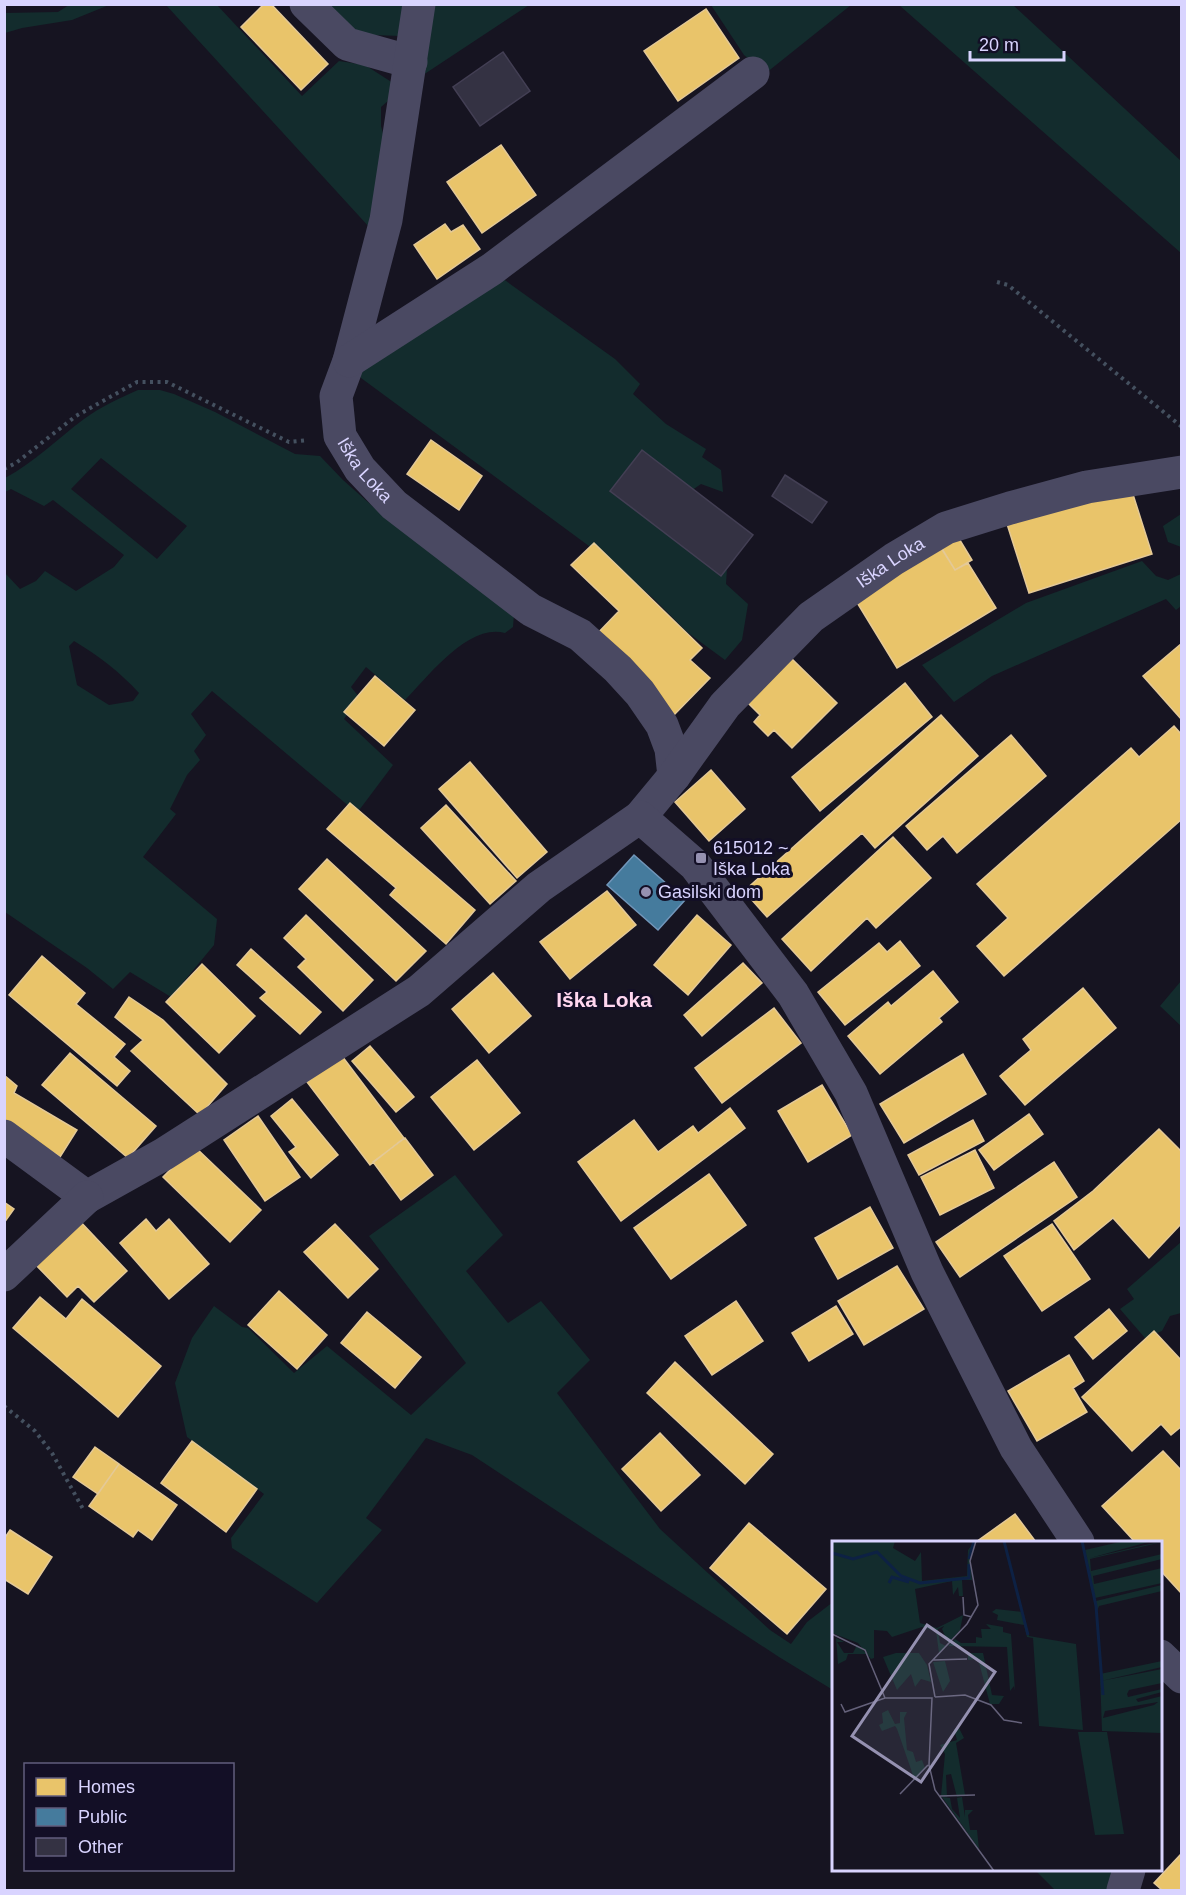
<svg xmlns="http://www.w3.org/2000/svg" width="1186" height="1895" font-family="Arial,sans-serif">
	<style>
		.green { fill: #132c2d; fill-rule: evenodd }
		.homes { fill: #e9c46a; stroke: #e4c997; stroke-width: 1.5 }
		.public { fill: #457b9d; stroke: #7196ba; stroke-width: 1.5 }
		.building { fill: #343243; stroke: #433f54; stroke-width: 1.5 }
		.lines { fill: none; stroke-linecap: round; stroke-linejoin: round }
		.path { stroke: #44505f; stroke-width: 4; stroke-dasharray: 3 4.5; stroke-linecap: butt }
		.minor { stroke: #4a4962; stroke-width: 33 }
		.poi-dot { fill: #9591b1; stroke: #130f26; stroke-width: 2 }
		.labels { text-anchor: middle; dominant-baseline: central; stroke-width: 6; stroke-linejoin: round; paint-order: stroke }
		.street-label { font-size: 18px; fill: #d9d4ff; stroke: #130f26 }
		.poi-label { font-size: 18px; fill: #d9d4ff; stroke: #130f26; text-anchor: start }
		.quarter-label { font-size: 21px; font-weight: bold; fill: #ffd6f0; stroke: #130f26 }
		.inset-river { fill: none; stroke: #0d2144; stroke-width: 3 }
		.inset-road { fill: none; stroke: #64617a; stroke-width: 1.5 }
		.view { fill: #9591b1; fill-opacity: 0.15; stroke: #9591b1; stroke-width: 3 }
		.inset-edge { fill: none; stroke: #d9d4ff; stroke-width: 3 }
	</style>
	<rect width="100%" height="100%" fill="#161421"/>
	<path class="green" d="M69,5H109L72,20L22,28L5,33V13L58,12Z
		M166,5H217L302,96L339,61L365,65L393,83L389,100L381,107V126L386,145L370,228Z
		M330,5H405L401,36L372,35L352,30Z
		M429,5H529L420,77Z
		M711,5H851L766,73L744,55Z
		M899,5H1013L1181,161V253Z
		M499,276L615,359L640,384L633,394L666,424L706,449L702,457L721,470L723,492L701,484L685,495L681,507L737,556L727,568L726,584L748,604L742,640L725,660L687,632L654,599L612,563L361,378L359,366Z
		M138,390H160L174,394L215,412L295,454L320,456L343,480L387,519L514,614L513,627L505,633C468,623 428,677 405,700L366,667L351,687L359,697L344,719L393,765L357,813L212,691L191,714L206,735L194,751L200,760L187,775L170,809L176,814L143,857L217,919L214,945L171,997L130,972L113,989L87,968L5,912V573L20,589L36,581L45,571L76,591L114,567L124,555L53,500L44,506L11,489L5,492V478C35,462 57,439 84,419C100,407 120,398 138,390ZM101,458L187,526L157,559L71,489ZM74,641C99,656 120,672 139,693L133,701L109,705L77,685L69,646Z
		M1181,514V547L1168,542L1163,526Z
		M1142,561L1156,576L1168,580L1181,574V606L1176,610L1166,599L992,676L954,702L922,665L1026,603Z
		M1181,981V1026L1160,1006Z
		M455,1175L503,1235L466,1271L508,1323L541,1301L590,1360L557,1393L660,1529L770,1630L791,1644L807,1622L833,1602V1690L779,1657L472,1455L426,1438L366,1518L382,1530L317,1603L232,1548L231,1538L264,1494L187,1437L175,1383L192,1338L214,1306L242,1327L248,1328L294,1373L327,1346L411,1415L466,1363L369,1236Z
		M1181,1242V1313L1170,1316L1162,1331L1145,1338L1120,1309L1134,1299L1127,1289Z
		M1035,1870H1117L1113,1890H1055Z"/>
	<path class="homes" d="M264,4H271L328,64L301,90L241,27Z
		M706,9L739,58L678,101L644,51Z
		M501,145L536,195L482,233L447,182Z
		M445,224L451,232L463,225L480,249L437,279L414,245Z
		M431,440L482,476L459,510L407,474Z
		M1130,485L1152,554L1029,593L1007,524Z
		M958,537L972,560L955,570L941,547Z
		M594,543L702,648L690,660L710,678L674,715L594,637L619,611L571,565Z
		M938,543L955,570L968,563L996,608L897,668L853,596Z
		M1182,643V720L1143,676Z
		M790,657L837,703L792,748L774,730L768,736L754,722L760,715L746,701Z
		M375,676L415,710L384,746L344,712Z
		M905,683L932,717L820,811L792,777Z
		M941,715L978,756L875,848L862,833L767,917L744,891Z
		M1174,726L1182,735V819L1004,976L977,946L1008,918L977,884L1131,748L1139,757Z
		M1011,735L1046,776L957,853L943,836L927,850L906,826Z
		M470,762L547,852L517,878L439,789Z
		M711,770L745,809L709,841L675,802Z
		M350,803L475,910L446,944L390,895L396,888L327,829Z
		M446,805L516,881L490,904L421,828Z
		M893,837L931,878L876,928L867,918L811,971L782,939Z
		M327,859L426,951L396,981L299,889Z
		M607,891L636,925L570,979L540,942Z
		M306,915L373,980L343,1011L298,967L306,959L284,938Z
		M697,915L731,945L688,995L654,965Z
		M900,941L920,966L845,1025L818,992L879,943L887,952Z
		M251,949L321,1012L300,1034L260,998L267,992L237,965Z
		M42,956L85,993L76,1004L125,1044L114,1057L130,1071L117,1086L9,995Z
		M743,963L762,983L702,1036L684,1015Z
		M202,964L255,1016L219,1053L166,1002Z
		M933,971L958,1002L939,1018L942,1022L880,1074L848,1036L888,1002L891,1006Z
		M493,973L531,1016L489,1053L452,1009Z
		M1083,988L1116,1028L1025,1105L1000,1076L1031,1050L1023,1039Z
		M129,997L163,1020L227,1084L200,1115L131,1051L143,1040L115,1017Z
		M774,1008L801,1043L722,1103L695,1068Z
		M370,1046L414,1097L396,1112L352,1061Z
		M70,1053L156,1126L128,1158L42,1085Z
		M963,1054L986,1094L904,1143L880,1104Z
		M342,1056L404,1138L370,1165L307,1082Z
		M477,1060L520,1113L474,1150L431,1097Z
		M4,1075L17,1086L14,1093L77,1130L60,1157L4,1122Z
		M822,1085L852,1135L808,1162L778,1111Z
		M292,1099L338,1155L311,1178L289,1152L296,1147L271,1116Z
		M730,1108L745,1128L621,1221L578,1162L634,1120L658,1152L693,1126L698,1133Z
		M1029,1114L1043,1134L994,1170L979,1150Z
		M258,1116L300,1177L265,1201L224,1140Z
		M973,1120L984,1141L919,1175L908,1155Z
		M1159,1129L1182,1152V1223L1149,1258L1113,1218L1074,1250L1054,1221L1093,1191Z
		M405,1138L433,1175L401,1200L373,1162Z
		M194,1146L261,1210L230,1242L163,1177Z
		M975,1150L994,1188L940,1215L921,1177Z
		M1054,1162L1077,1197L960,1277L936,1242Z
		M709,1174L746,1225L671,1279L634,1228Z
		M4,1202L14,1209L4,1223Z
		M870,1207L893,1248L838,1279L815,1238Z
		M77,1218L127,1271L94,1302L78,1286L67,1297L32,1261Z
		M146,1219L156,1231L169,1219L209,1264L169,1299L120,1243Z
		M335,1224L378,1269L348,1298L304,1252Z
		M1052,1224L1090,1279L1042,1311L1004,1256Z
		M897,1266L924,1309L864,1345L838,1301Z
		M279,1291L327,1335L297,1369L248,1325Z
		M40,1297L66,1319L82,1299L161,1366L118,1417L13,1328Z
		M736,1301L763,1341L712,1375L685,1336Z
		M836,1306L853,1334L809,1361L792,1333Z
		M1109,1309L1127,1331L1093,1359L1075,1337Z
		M367,1312L421,1357L395,1388L341,1343Z
		M1154,1331L1182,1361V1426L1171,1435L1161,1424L1132,1451L1082,1397Z
		M1069,1355L1084,1381L1073,1388L1087,1412L1037,1441L1008,1391Z
		M675,1362L773,1454L745,1484L647,1393Z
		M660,1433L700,1475L661,1511L622,1469Z
		M192,1441L257,1489L226,1532L161,1483Z
		M95,1447L119,1464L98,1494L73,1477Z
		M1163,1451L1182,1471V1594L1160,1570V1542H1135L1102,1506Z
		M119,1464L177,1505L152,1540L138,1530L133,1537L89,1506Z
		M1015,1514L1036,1542H976Z
		M749,1523L826,1589L787,1634L710,1568Z
		M10,1530L52,1557L28,1594L4,1579V1539Z
		M1182,1853V1890H1162L1154,1883Z"/>
	<path class="public" d="M634,855L685,900L658,930L607,885Z"/>
	<path class="building" d="M503,52L530,91L480,126L453,87Z
		M642,450L753,535L721,576L610,491Z
		M785,475L827,502L812,523L772,496Z"/>
	<g class="lines">
		<path class="path" d="M997,282L1008,285L1182,427
			M4,469L16,463L76,416L137,382H167L289,442L308,440
			M4,1406L35,1431L52,1453L83,1509"/>
		<g class="minor">
			<path d="M306,4L347,44L411,62"/>
			<path id="s1" d="M419,4L386,220L349,361L336,396L340,436L360,469L394,505L531,610L580,635L618,669L640,693L662,725L671,749L674,776"/>
			<path d="M349,361L492,269L753,73"/>
			<path id="s2" d="M640,817L674,776L725,705L811,617L894,559L946,528L1010,508L1087,487L1182,472"/>
			<path d="M4,1136L87,1197L164,1154L419,991L539,887L640,817L695,865L793,994L851,1093L927,1272L1016,1448L1078,1542"/>
			<path d="M4,1275L87,1197"/>
			<path d="M1160,1656L1182,1677"/>
			<path d="M1123,1890L1129,1870"/>
		</g>
	</g>
	<g class="poi-dot">
		<rect x="695" y="852" width="12" height="12" rx="3"/>
		<circle cx="646" cy="892" r="6"/>
	</g>
	<g class="labels">
		<g class="street-label">
			<text stroke="none"><textPath href="#s1" startOffset="484">Iška Loka</textPath></text>
			<text stroke="none"><textPath href="#s2" startOffset="360">Iška Loka</textPath></text>
		</g>
		<g class="poi-label">
			<text x="713" y="848">615012 ~<tspan x="713" dy="21">Iška Loka</tspan></text>
			<text x="658" y="892">Gasilski dom</text>
		</g>
		<g class="quarter-label">
			<text x="604" y="999">Iška Loka</text>
		</g>
	</g>
	<g transform="translate(832 1541)">
		<rect width="330" height="330" fill="#161421"/>
		<path d="M0,0H63L61,7L83,20L89,11L90,40L135,35L136,9L143,0L138,15L140,39H130L131,55H127L126,46L121,54L120,40L83,48L88,82L105,87L131,74L128,89L116,102L110,88L112,85L106,88L108,102L114,105L107,112L104,90L90,86L60,96L55,90L42,89V117L39,118L26,102L0,92ZM292,0H320L258,17L313,4L330,1L258,18L259,30L330,13V18L261,35L262,43L330,27V42L263,57L253,9ZM330,44V50L267,65L265,70L264,60ZM164,68L191,71L197,95L244,103L251,189L207,185L201,97L195,96L192,84L165,79L166,74L160,71ZM154,83L171,86V91L179,93L183,150L182,145L178,150L175,106L116,105L123,98L129,102H144V96L150,97L149,88H159ZM4,97L12,101H5L12,112H21L25,104L35,113H16L14,119L6,123ZM64,112H87L95,124L99,141L89,138L83,146L79,133L65,149L51,116ZM136,112H151L160,154L172,155L167,163H158L146,118L136,119ZM113,120L118,140L111,151L101,121ZM330,120V126L269,140L330,128V142L297,149L295,153L296,156L330,148V151L304,158L306,161L330,155V192L270,190L268,133ZM326,161L322,164L271,177L273,170ZM56,169L63,183L68,182V171H75L72,177L75,209L81,211L84,221L90,219L93,227L83,240L65,188L63,185L50,190L47,184L51,182L50,172ZM127,187L132,197L124,202L133,254L125,256L119,233L114,234L115,256L109,255L113,213L108,204L125,199L122,188ZM246,191H275L292,293L263,294ZM110,256L118,257L120,268L128,277L125,257L130,256L133,276V269H141L136,274L138,289H145L147,308Z" fill="#132c2d" fill-rule="evenodd"/>
		<path class="inset-river" d="M172,0L196,94M250,0L264,65L271,154M0,12L21,18L45,11L69,35L88,42L137,37V23M137,18L142,0M57,42L60,36L77,41"/>
		<path class="inset-road" d="M131,56L132,74L140,76M0,93L33,109L53,157H100L97,224L103,249L162,330M101,119L135,118M103,156L97,123L135,83L146,64L138,20L144,0M103,156L133,154L159,164L172,179L190,182M9,163L13,171L53,157M68,253L96,224M108,255L143,254"/>
		<path class="view" d="M95,84L163,131L89,241L20,195Z"/>
		<rect width="330" height="330" class="inset-edge"/>
	</g>
	<rect width="1186" height="1895" fill="none" stroke="#d9d4ff" stroke-width="12"/>
	<rect x="24" y="1763" width="210" height="108" fill="#130f26" stroke="#625e7d" stroke-width="1.5"/>
	<rect x="36" y="1778" width="30" height="18" fill="#e9c46a" stroke="#625e7d" stroke-width="1.5"/>
	<text x="78" y="1793" font-size="18" fill="#d9d4ff">Homes</text>
	<rect x="36" y="1808" width="30" height="18" fill="#457b9d" stroke="#625e7d" stroke-width="1.5"/>
	<text x="78" y="1823" font-size="18" fill="#d9d4ff">Public</text>
	<rect x="36" y="1838" width="30" height="18" fill="#343243" stroke="#625e7d" stroke-width="1.5"/>
	<text x="78" y="1853" font-size="18" fill="#d9d4ff">Other</text>
	<path d="M970 51v9h94v-9" fill="none" stroke="#d9d4ff" stroke-width="3"/>
	<text x="979" y="51" font-size="18" fill="#d9d4ff" stroke="#130f26" stroke-width="4.5" paint-order="stroke">20 m</text>
</svg>
